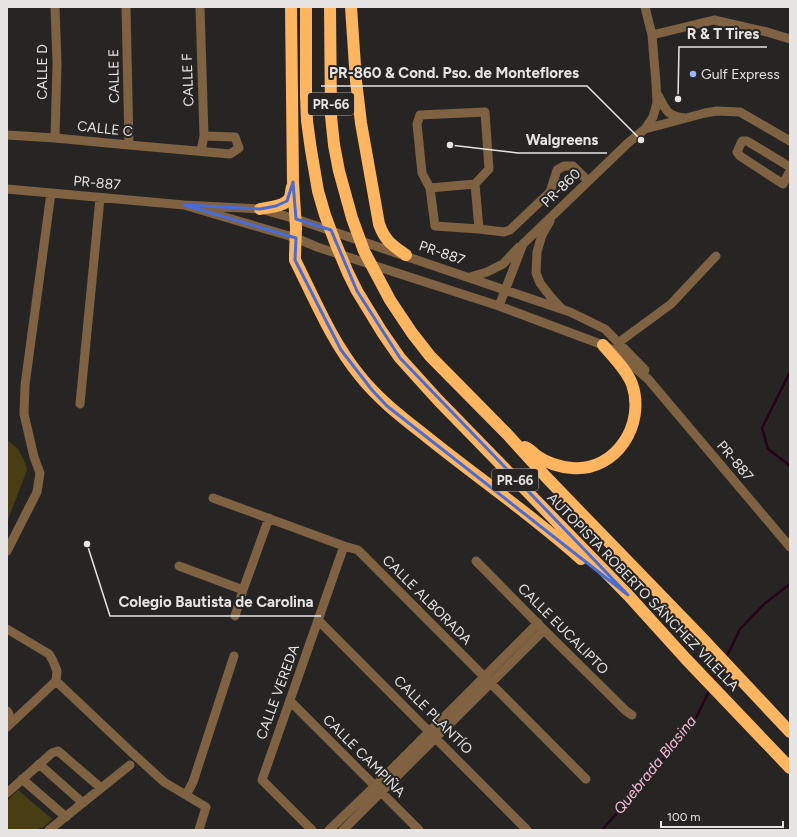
<svg xmlns="http://www.w3.org/2000/svg" width="797" height="837" font-family="Figtree,sans-serif">
	<style>
		.green { fill: #483e13 }
		.lines { fill: none; stroke-linecap: round; stroke-linejoin: round }
		.stream { stroke: #270218; stroke-width: 2.5 }
		.minor { stroke: #7f6242; stroke-width: 9 }
		.highway { stroke: #fdb560; stroke-width: 12 }
		.marked { fill: none; stroke: #456cda; stroke-width: 3; stroke-linejoin: round }
		.poi-dot { fill: #97b6fd; stroke: #272524; stroke-width: 1.5 }
		.labels { text-anchor: middle; dominant-baseline: central; stroke-width: 4; stroke-linejoin: round; paint-order: stroke }
		.shield { fill: #272524; stroke: #adabaa; stroke-width: 1 }
		.shield-label { font-size: 13px; font-weight: bold; fill: #e6e5e4 }
		.street-label { font-size: 14px; fill: #e6e5e4; stroke: #272524 }
		.poi-label { font-size: 14px; fill: #e6e5e4; stroke: #272524; text-anchor: start }
		.water-label { font-size: 15px; font-style: italic; fill: #fabcdb; stroke: #272524 }
		.leader { fill: none; stroke: #e6e5e4; stroke-width: 1.5 }
		.callout-dot { fill: #e6e5e4; stroke: #272524; stroke-width: 1.5 }
		.callout-label { font-size: 15px; text-anchor: middle; font-weight: bold; fill: #e6e5e4; stroke: #272524; stroke-width: 4; stroke-linejoin: round; paint-order: stroke }
	</style>
	<rect width="100%" height="100%" fill="#272524"/>
	<path class="green" d="M7,440L18,449L25,462L27,470L7,522Z
		M18,790L52,819L44,827L34,830H7V801Z"/>
	<g class="lines">
		<path class="stream" d="M790,372L762,428L768,449L789,465L790,467
			M726,658L740,629L764,604L790,584
			M713,683L723,664
			M602,830L647,779L694,722L710,689"/>
		<path class="minor" d="M55,7L57,64L55,138
			M126,7L129,145
			M200,7L204,136L201,151
			M652,35L714,20L767,32L790,39
			M658,95C666,110 666,115 684,118
			M645,129L705,113L717,111L740,112L790,141
			M7,135L55,138L129,145L230,154L239,148L235,137L204,136
			M790,167L747,141H742L737,152L740,156L783,184L790,171
			M430,188L422,173L417,124L420,115L485,112L489,169L475,184
			M7,189L184,205L260,209L296,219L570,312L605,329L645,370
			M184,205L296,238L317,247L499,306L603,345L615,351L648,379L790,547
			M550,221L542,235L537,252L536,273L540,283L550,296L561,308
			M479,229L475,184L430,188L435,226L479,229L504,232L510,230L550,192L557,170L564,166H573L588,181
			M470,277L487,272L503,264L519,247
			M499,306L523,244L628,143L645,129L653,117L657,103L656,83L652,35L645,7
			M618,343L671,304L716,256
			M80,404L100,198
			M213,498L344,546L358,550L586,779
			M7,551L37,492L40,473L34,457L24,414L25,385L51,193
			M476,561L544,630L626,711L632,715
			M179,566L243,590
			M235,616L243,590L269,518
			M318,620L527,830
			M7,629L49,654L53,661L57,671L56,681L129,750L164,782L206,807L199,830
			M290,701L419,830
			M7,711L9,714V719
			M7,727L56,681
			M39,764L83,803
			M22,779L66,817
			M7,793L52,753L58,751L101,788
			M186,795L193,782L234,656
			M49,830L130,765
			M312,830L262,780L344,546
			M329,830L375,786L538,623
			M343,830L544,630"/>
		<path class="highway" d="M291,7L293,182L296,228L295,255V260C315,300 332,342 360,376C379,400 403,418 427,437C478,478 532,515 581,559
			M306,7V96L307,121L311,150L318,191L325,215L335,242L348,273L357,291L382,332L400,358L438,400L628,595L686,659L790,768
			M330,7L331,116L334,145L339,171L352,218L364,251L390,300L412,333L430,356L507,434L547,478L700,636L790,732
			M351,7L356,81L361,123L379,224C385,241 392,245 406,255
			M260,209C269,207 286,207 290,197C291,194 291,190 292,187
			M525,447C530,449 533,453 537,456C547,463 560,467 572,468C616,472 646,424 632,384C626,369 613,357 603,345"/>
	</g>
	<path class="marked" d="M293,182L296,219L331,230L357,291L400,358L628,595L387,406L372,390L341,350L320,309L295,260L296,238L184,205L260,209L276,206L287,201Z"/>
	<circle class="poi-dot" cx="693" cy="74" r="4"/>
	<g class="labels">
		<g class="shield">
			<rect x="308" y="93" width="46" height="22" rx="3"/>
			<rect x="492" y="469" width="46" height="22" rx="3"/>
		</g>
		<g class="shield-label">
			<text x="331" y="104">PR-66</text>
			<text x="515" y="480">PR-66</text>
		</g>
		<g class="street-label">
			<text transform="translate(42 72) rotate(-90)">CALLE D</text>
			<text transform="translate(114 76) rotate(-91)">CALLE E</text>
			<text transform="translate(188 80) rotate(-92)">CALLE F</text>
			<text transform="translate(105 129) rotate(6)">CALLE C</text>
			<text transform="translate(97 183) rotate(5)">PR-887</text>
			<text transform="translate(561 188) rotate(-44)">PR-860</text>
			<text transform="translate(442 253) rotate(19)">PR-887</text>
			<text transform="translate(735 461) rotate(50)">PR-887</text>
			<text transform="translate(643 592) rotate(46)">AUTOPISTA ROBERTO SÁNCHEZ VILELLA</text>
			<text transform="translate(427 600) rotate(45)">CALLE ALBORADA</text>
			<text transform="translate(563 629) rotate(45)">CALLE EUCALIPTO</text>
			<text transform="translate(278 692) rotate(-70)">CALLE VEREDA</text>
			<text transform="translate(433 715) rotate(45)">CALLE PLANTÍO</text>
			<text transform="translate(364 756) rotate(45)">CALLE CAMPIÑA</text>
		</g>
		<g class="poi-label">
			<text x="701" y="74">Gulf Express</text>
		</g>
		<g class="water-label">
			<text transform="translate(655 765) rotate(-51)">Quebrada Blasina</text>
		</g>
	</g>
	<path class="leader" d="M678 99L679 47H767M641 140L587 86H321M450 145L518 153H607M87 544L110 616H321"/>
	<g class="callout-dot">
		<circle cx="678" cy="99" r="4"/>
		<circle cx="641" cy="140" r="4"/>
		<circle cx="450" cy="145" r="4"/>
		<circle cx="87" cy="544" r="4"/>
	</g>
	<g class="callout-label">
		<text x="723" y="39">R &amp; T Tires</text>
		<text x="454" y="78">PR-860 &amp; Cond. Pso. de Monteflores</text>
		<text x="562" y="145">Walgreens</text>
		<text x="216" y="607">Colegio Bautista de Carolina</text>
	</g>
	<rect width="797" height="837" fill="none" stroke="#e6e5e4" stroke-width="16"/>
	<path d="M661 821v6h122v-6" fill="none" stroke="#e6e5e4" stroke-width="2"/>
	<text x="667" y="821" font-size="12" fill="#e6e5e4" stroke="#272524" stroke-width="3" paint-order="stroke">100 m</text>
</svg>
